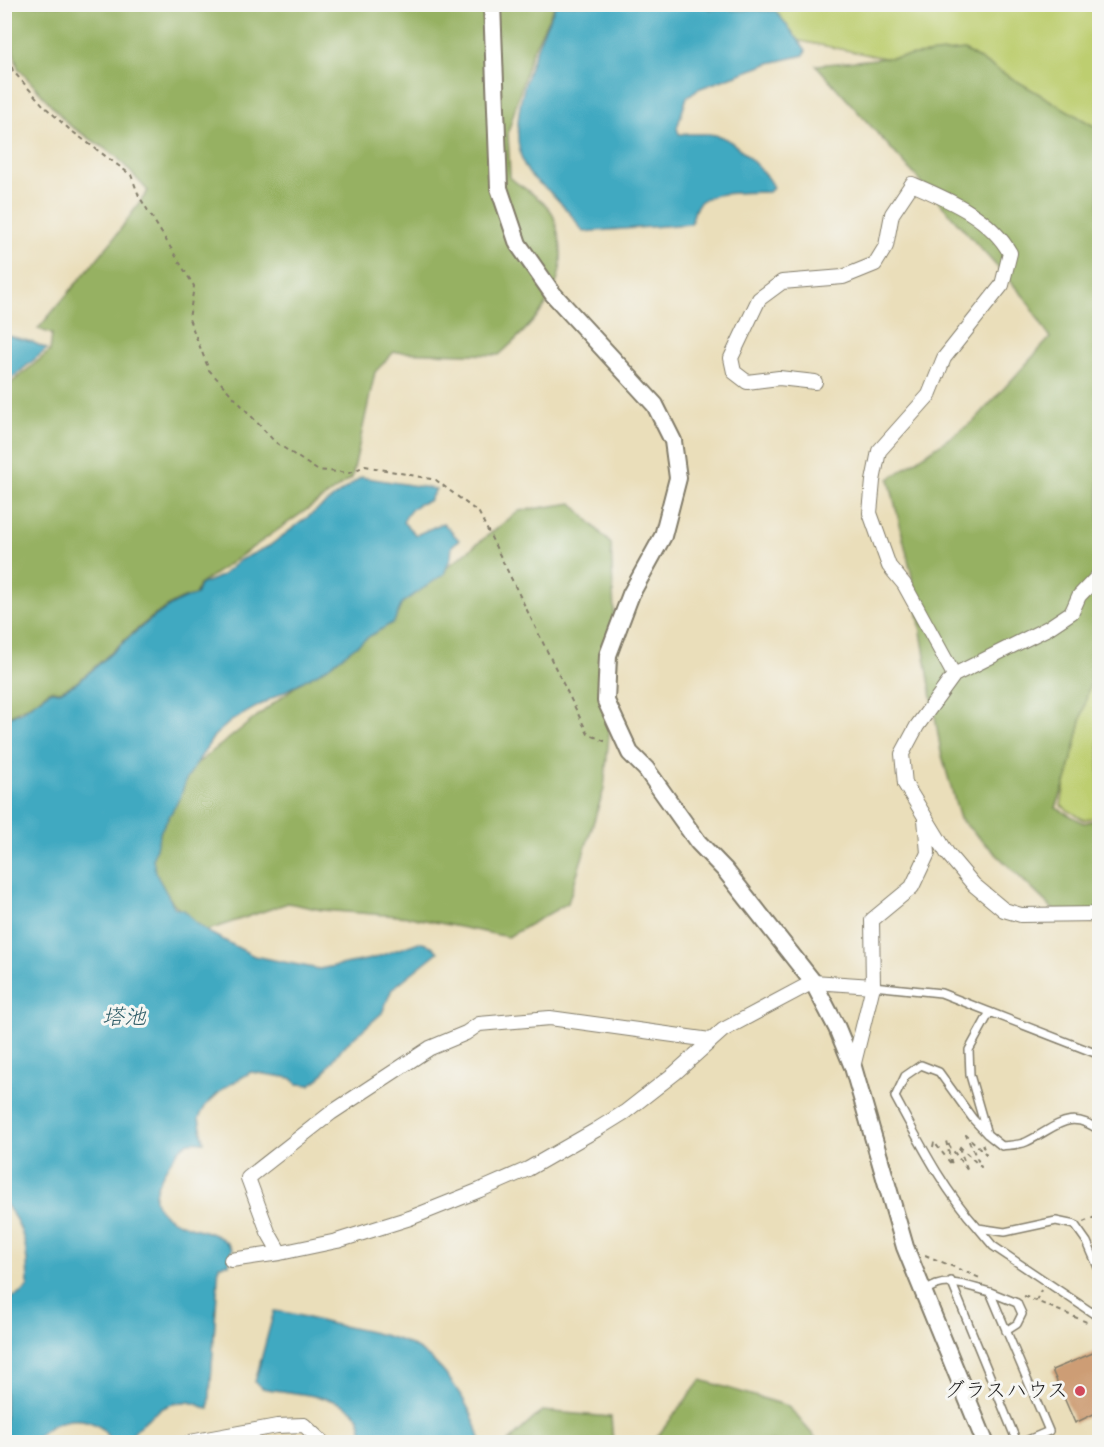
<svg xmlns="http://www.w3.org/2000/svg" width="1104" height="1447" font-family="Mynerve,'Klee One',sans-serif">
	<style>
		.green { fill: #bdce70; stroke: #6c7546; stroke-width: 1.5 }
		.forest { fill: #96b162; stroke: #59663f; stroke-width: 1.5 }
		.water { fill: #41a9c1; stroke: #2e626e; stroke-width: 1.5 }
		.building { fill: #cd9d75 }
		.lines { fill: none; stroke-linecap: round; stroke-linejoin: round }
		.service-casing { stroke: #837d6b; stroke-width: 10 }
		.minor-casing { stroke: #837d6b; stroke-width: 16 }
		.tertiary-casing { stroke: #837d6b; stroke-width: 20 }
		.path { stroke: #837d6b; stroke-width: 2; stroke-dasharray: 4.5 4.5; stroke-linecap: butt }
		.service { stroke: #fff; stroke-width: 7 }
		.minor { stroke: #fff; stroke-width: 14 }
		.tertiary { stroke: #fff; stroke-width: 16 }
		.poi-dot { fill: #d1495b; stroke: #f6f6f2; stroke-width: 2 }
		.labels { text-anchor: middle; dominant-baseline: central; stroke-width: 6; stroke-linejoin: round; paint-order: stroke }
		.poi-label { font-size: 21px; fill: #1c1c1c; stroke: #f6f6f2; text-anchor: end }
		.water-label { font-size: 22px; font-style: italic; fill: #2d5b66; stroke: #f6f6f2 }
	</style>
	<rect width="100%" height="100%" fill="#f6f6f2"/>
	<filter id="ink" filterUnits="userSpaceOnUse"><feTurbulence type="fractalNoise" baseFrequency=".0167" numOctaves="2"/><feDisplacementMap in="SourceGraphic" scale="12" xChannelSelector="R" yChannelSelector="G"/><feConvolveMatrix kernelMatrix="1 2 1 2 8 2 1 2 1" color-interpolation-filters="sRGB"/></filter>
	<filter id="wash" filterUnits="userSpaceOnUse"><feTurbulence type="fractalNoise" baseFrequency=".008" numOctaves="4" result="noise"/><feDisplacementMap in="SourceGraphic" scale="24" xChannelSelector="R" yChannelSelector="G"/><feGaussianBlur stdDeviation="1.35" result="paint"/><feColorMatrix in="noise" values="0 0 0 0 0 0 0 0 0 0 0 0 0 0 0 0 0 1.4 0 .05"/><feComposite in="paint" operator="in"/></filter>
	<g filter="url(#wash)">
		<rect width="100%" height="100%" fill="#eadeba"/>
		<path class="green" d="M696,5H1099V160L949,71L717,24Z
			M1099,613V816L1084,820L1061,806L1077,715Z"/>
		<path class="forest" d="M6,5H555L531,54L508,133L510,178C523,188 541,198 551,211C555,216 556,226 558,233C573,285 535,323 499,355L394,352L375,372L352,478L199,585L195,595C158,601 107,660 74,684L60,691L50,690L35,702L5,718V388L50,351L52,334L38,329L112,241L148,191L116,156L69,125L18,68L7,27Z
			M964,50L1099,129V646L1068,775L1056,808L1084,823L1099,819V923L1061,917L960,819L941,752L911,572L889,479L974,421L1050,338L1026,299L816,65Z
			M572,503L611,544L616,660L604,789L568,903L508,937L410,917L322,910L288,903L200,933L148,874L152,815L195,765L519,511Z
			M701,1380L788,1406L819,1442H653Z
			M542,1411L611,1417L613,1442H508Z"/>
		<path class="water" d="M700,5L710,9L776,11L806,50L804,55L770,63L698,89L687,97L677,128L679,134C694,134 708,132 722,137C735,142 769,175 773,188L769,192C752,193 706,190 697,206C694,211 693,218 691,224L583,232C575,218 563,205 551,193C543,185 535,182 528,172C500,129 536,45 556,5Z
			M5,335L32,342L47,349L5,384Z
			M361,477L436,489L429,501C415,504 410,509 403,522L416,535L443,523L459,540L452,546L451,557L444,574L402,603L394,622L370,636L325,669L231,721L214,736L186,780L180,798L161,830L153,858L155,872L175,908L184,910L194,921L210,933L254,956L319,969L371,959L419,942L432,946L438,952L392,989L382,1013L342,1048L320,1078L310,1085L298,1084L291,1078L251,1072L224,1088L206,1105L199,1118L204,1142C200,1142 194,1141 190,1142C177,1146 153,1186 155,1199C156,1206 162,1213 168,1217C189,1232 217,1227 232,1249L229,1264L219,1265L209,1409C202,1407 194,1402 187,1402C163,1400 139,1425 126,1442H112C108,1438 105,1431 101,1428C79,1412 48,1421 34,1442H5V1301L22,1293L28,1286C27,1250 27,1232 5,1203V718L19,713L51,691L60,692L75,684C108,660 158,603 196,595L200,585L221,576L240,560L269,546Z
			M274,1311C293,1312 309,1319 328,1323C353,1329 380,1332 404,1342C440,1356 473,1406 481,1442H365C363,1434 362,1422 357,1415C342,1395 286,1393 262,1388L255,1382Z"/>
		<g id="blocks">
			<path class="building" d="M1100,1350V1411L1075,1423L1052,1370Z"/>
		</g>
	</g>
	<g filter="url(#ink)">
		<use href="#blocks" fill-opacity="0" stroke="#837d6b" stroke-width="1.5"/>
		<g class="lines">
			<defs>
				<path id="service" d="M873,986L941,993L1100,1055
					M990,1012L969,1050L970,1075L987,1134L1002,1146C1010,1145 1019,1145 1026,1142C1055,1129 1068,1107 1100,1131
					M987,1134L973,1119L939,1072L921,1065L905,1076L895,1097C920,1143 943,1189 978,1228L1005,1232L1056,1221L1075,1225L1087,1242L1100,1272
					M978,1228L993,1246L1100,1318
					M951,1281L1017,1442
					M924,1292C945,1275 966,1286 990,1292L1049,1431L1023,1442
					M990,1292L1017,1303L1022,1314L1017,1324L1006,1331"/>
				<path id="minor" d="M815,382L779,378L747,382L734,372L731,358L759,299L782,282L843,277L875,264L886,246L892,214L912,184C949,200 990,217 1010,253L1002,285L944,358L929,395L879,451L873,481L870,513L889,566L904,584L954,675
					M1100,574L1079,596L1072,612L1048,628L954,675L917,726L902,754L905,784L947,853L974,885L1004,910L1021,915L1100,914
					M853,1067L873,986L872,920L912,887L928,853L925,819
					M280,1253L268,1232L248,1178L331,1113L430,1048L466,1033L479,1024L550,1018L710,1040
					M231,1260L280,1253L337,1241L410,1218L480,1190L528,1169L596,1130L625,1112L675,1073L723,1030L813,982L873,986
					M190,1442L277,1426L304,1425L322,1442"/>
				<path id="tertiary" d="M492,4L499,188L518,244L553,294L655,405L673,441L678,478L663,536L631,594L608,655L606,701L630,753L646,769L698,842L725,870L813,982L837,1028L853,1067L905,1247L985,1442"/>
			</defs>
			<use href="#service" class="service-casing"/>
			<use href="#minor" class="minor-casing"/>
			<use href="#tertiary" class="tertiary-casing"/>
			<path class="path" d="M4,41L13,71L44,106L69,129L131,175L139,196L194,286L189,319L209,370L275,442L317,470L349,473L365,466L436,480L479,513L588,734L609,743
				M933,1147L934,1142L952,1165L946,1141L968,1171L958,1145L981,1167L966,1135L986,1154L981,1141
				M1083,1222L1100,1215
				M925,1255L980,1278
				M1024,1296L1089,1323
				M1036,1301L1041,1290"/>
			<use href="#service" class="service"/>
			<use href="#minor" class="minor"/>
			<use href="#tertiary" class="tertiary"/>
		</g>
	</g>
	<circle class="poi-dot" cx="1080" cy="1391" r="6"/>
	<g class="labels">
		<g class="poi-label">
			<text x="1068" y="1391">グラスハウス</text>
		</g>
		<g class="water-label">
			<text x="124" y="1018">塔池</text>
		</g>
	</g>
	<rect width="1104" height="1447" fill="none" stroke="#f6f6f2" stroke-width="24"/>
</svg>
